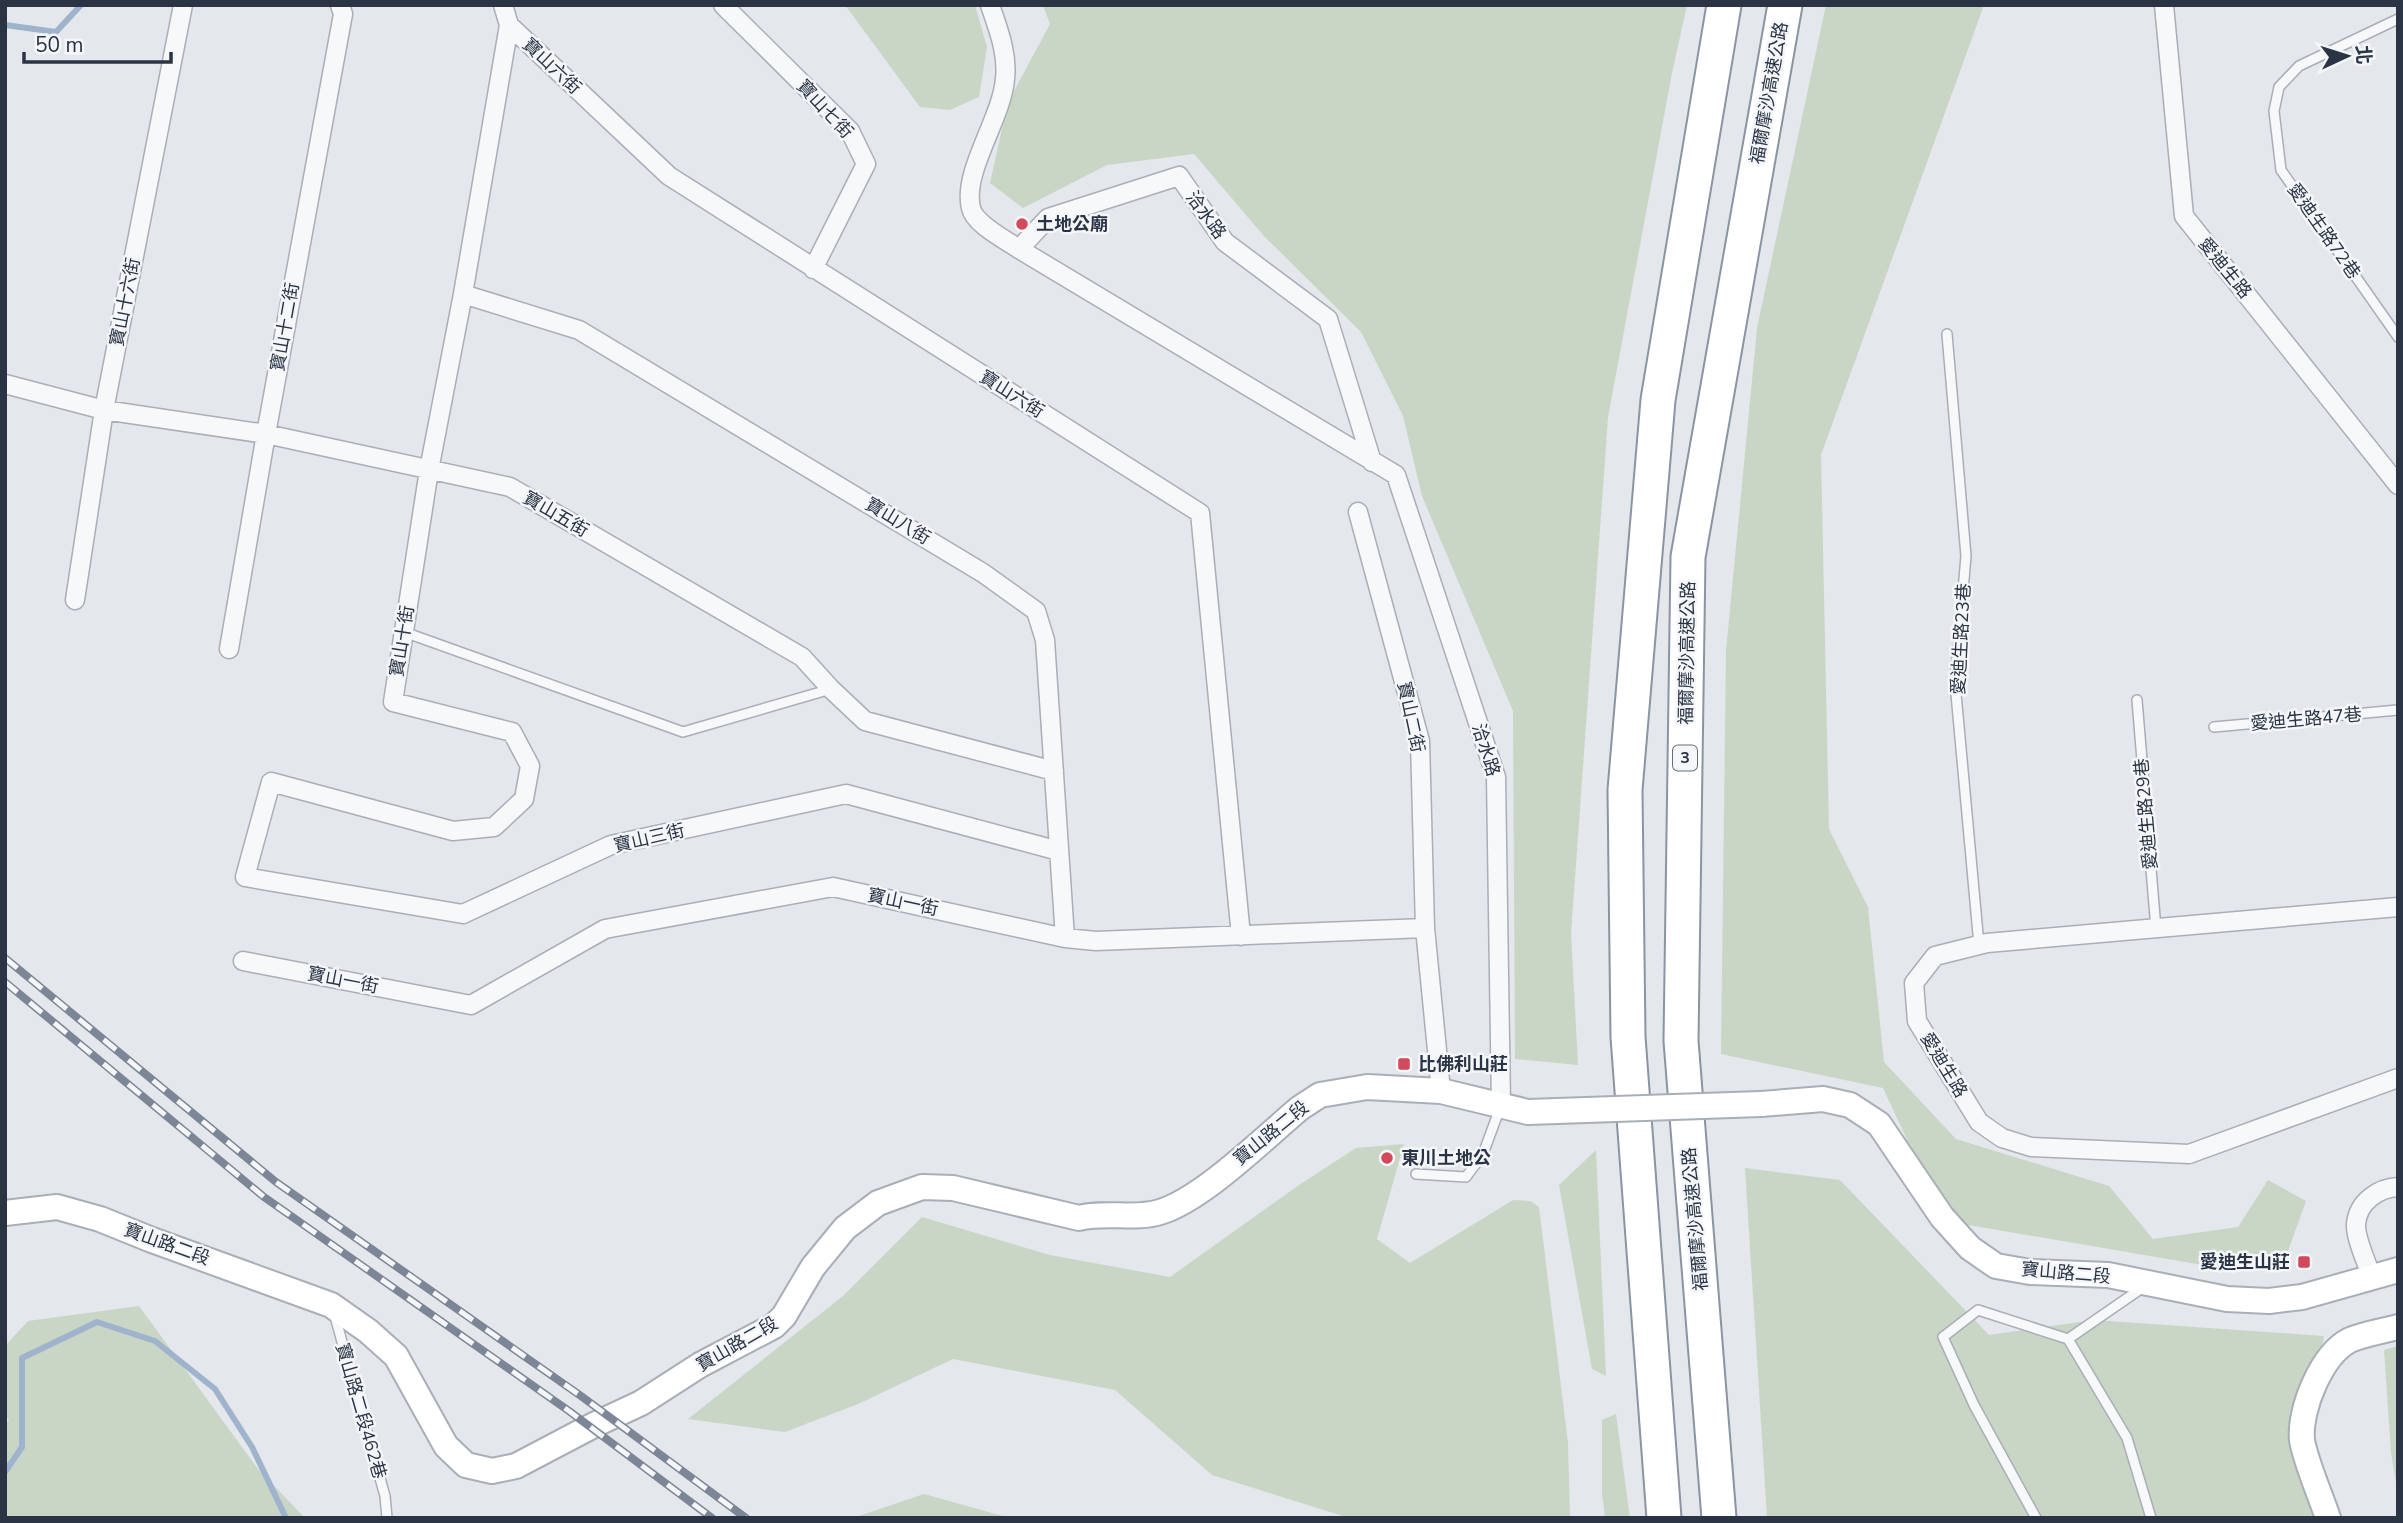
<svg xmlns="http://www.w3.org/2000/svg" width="2403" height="1523" font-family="'Nunito Sans','Noto Sans TC',sans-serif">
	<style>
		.green { fill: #c9d6c5 }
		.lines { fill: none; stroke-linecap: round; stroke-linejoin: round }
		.stream { stroke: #9fb4cc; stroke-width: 6 }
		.lane-casing { stroke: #a9aeb7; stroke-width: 12 }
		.street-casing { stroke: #a9aeb7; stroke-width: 21 }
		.secondary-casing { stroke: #a9aeb7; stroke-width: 28 }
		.highway-casing { stroke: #8b94a3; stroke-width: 37 }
		.lane { stroke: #f7f8fa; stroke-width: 9 }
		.street { stroke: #f7f8fa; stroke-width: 18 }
		.secondary { stroke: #fff; stroke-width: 24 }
		.highway { stroke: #fff; stroke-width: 33 }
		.rail-casing { stroke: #7d8696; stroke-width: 8 }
		.rail { stroke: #f4f6f9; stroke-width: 5; stroke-dasharray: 16; stroke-linecap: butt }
		.secondary-bridge-casing { stroke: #a9aeb7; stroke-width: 28; stroke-linecap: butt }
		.secondary-bridge { stroke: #fff; stroke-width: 24 }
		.poi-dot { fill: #d1495b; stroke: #f4f6f9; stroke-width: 2.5 }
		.labels { text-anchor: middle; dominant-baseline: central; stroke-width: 5; stroke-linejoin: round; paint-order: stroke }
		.shield { fill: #f4f6f9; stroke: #676e7b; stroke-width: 2 }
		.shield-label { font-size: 16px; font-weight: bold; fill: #2b3445 }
		.street-label { font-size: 18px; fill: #2b3445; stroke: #f4f6f9 }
		.poi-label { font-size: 18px; font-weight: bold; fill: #2b3445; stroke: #f4f6f9; text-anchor: start }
	</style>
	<rect width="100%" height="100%" fill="#e4e7ec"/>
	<path class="green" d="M845,5H975L987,47L979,97L950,110L920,107Z
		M1043,5H1687L1672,73L1608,417L1571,934L1578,1065L1515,1059L1513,711L1422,496L1403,416L1361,332L1263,235L1194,154L1107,165L1023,208L990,183L1008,102L1050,24Z
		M1826,5H1984L1821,455L1829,829L1868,907L1884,1062L1956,1139L2109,1186L2153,1239L2238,1227L2268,1180L2306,1201L2288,1251L2220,1268L1945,1221L1883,1088L1721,1054L1726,651L1757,328Z
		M1404,1144L1377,1239L1410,1263L1513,1200L1530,1201L1539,1207L1568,1443L1570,1518H1349L1212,1475L1115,1390L953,1359L858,1404L785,1432L688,1419L843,1296L922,1217L1050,1255L1170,1277L1302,1183L1356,1148Z
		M1596,1150L1606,1376L1592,1369L1559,1185Z
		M1745,1168L1840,1180L1989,1335L2094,1320L2324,1336L2305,1459L2315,1518H1767Z
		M139,1306L258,1469L305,1518H5V1424L9,1421L5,1414V1346L28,1321Z
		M2398,1346V1494L2391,1453L2384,1350Z
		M1616,1414L1630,1518H1605L1602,1493V1420Z
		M924,1494L1010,1518H853Z"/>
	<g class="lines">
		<path class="stream" d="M5,25L56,32L81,5
			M5,1472L22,1447V1358L97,1322L155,1341L215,1389L252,1447L286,1518"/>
		<defs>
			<path id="lane" d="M2398,19L2299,66L2279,87L2274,111L2281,170L2398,337
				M1947,334L1966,556L1955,683L1979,945
				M404,632L683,732L831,689
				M2137,700L2156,929
				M2214,727L2398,710
				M1416,1174L1466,1177L1483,1154L1500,1108
				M334,1313L385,1496L387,1518
				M2068,1339L2127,1438L2151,1518
				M2036,1518L1974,1405L1943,1337L1978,1310L2068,1339L2142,1288"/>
			<path id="street" d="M503,5L509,25L669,176L1200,513L1241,936
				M723,5L850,131L866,164L813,269
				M990,5C998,29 1008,53 1005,79C1002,118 962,172 971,208C974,224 1006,240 1019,249L1396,475L1496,777L1501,1106
				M2164,5L2184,216L2398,485
				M509,25L463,294L429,470L393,702L512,732L530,766L524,799L494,827L453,831L271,782L245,877L463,914L611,845L846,794L1059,851
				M1019,249L1048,218L1179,176L1225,242L1328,319L1372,462
				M463,294L579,330L983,573L1036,611L1045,640L1065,938
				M5,384L104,410L266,434L510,487L802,657L831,689L865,721L1054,771
				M1358,512L1420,741L1425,928
				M75,600L104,410L183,5
				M229,649L266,434L343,14L340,5
				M2398,907L1987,943L1935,956L1914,983L1917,1021L1979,1122L2002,1138L2031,1147L2189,1154L2398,1078
				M243,961L471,1005L605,929L833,887L1065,938L1096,941L1425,928L1441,1091
				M2372,1277C2367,1264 2355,1237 2356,1224C2358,1202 2378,1188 2398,1187"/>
			<path id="secondary" d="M1761,1104L1823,1099L1850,1105L1879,1124L1942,1217L1970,1248L1996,1266L2030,1272L2108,1275L2227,1299L2269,1301L2302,1297L2398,1270
				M5,1213L57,1207L100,1219L152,1240L331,1305L368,1331L396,1356L446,1446L466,1465L492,1471L516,1466L594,1425L641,1403L700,1365L774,1326L784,1316L813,1267L845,1228L878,1203L922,1187L953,1188L1079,1218C1105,1211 1135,1220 1160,1212C1203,1199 1264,1138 1300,1108L1320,1095L1367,1087L1441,1091L1528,1112
				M2328,1518C2321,1497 2305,1460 2302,1440C2299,1409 2322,1354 2350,1340C2364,1334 2383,1331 2398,1327"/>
			<path id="highway" d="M1664,1518L1628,1037L1625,790L1658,400L1724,5
				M1719,1518L1681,1041L1688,557L1785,5"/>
		</defs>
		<use href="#lane" class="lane-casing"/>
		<use href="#street" class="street-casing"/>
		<use href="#secondary" class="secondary-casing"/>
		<use href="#highway" class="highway-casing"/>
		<use href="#lane" class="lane"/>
		<use href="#street" class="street"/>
		<use href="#secondary" class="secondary"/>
		<use href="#highway" class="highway"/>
		<defs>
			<path id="rail" d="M5,958L276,1182L581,1396L746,1518
				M5,982L264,1197L569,1411L712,1518"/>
		</defs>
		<use href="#rail" class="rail-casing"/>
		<use href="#rail" class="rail"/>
		<defs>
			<path id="secondary-bridge" d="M1528,1112L1761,1104"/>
		</defs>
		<use href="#secondary-bridge" class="secondary-bridge-casing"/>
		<use href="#secondary-bridge" class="secondary-bridge"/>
	</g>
	<g class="poi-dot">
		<circle cx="1022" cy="224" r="7"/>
		<rect x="1397" y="1057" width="14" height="14" rx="3.5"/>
		<circle cx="1387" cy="1158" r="7"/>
		<rect x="2297" y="1255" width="14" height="14" rx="3.5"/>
	</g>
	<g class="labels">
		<rect class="shield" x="1673" y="745.5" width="24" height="25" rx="5"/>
		<g class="shield-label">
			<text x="1685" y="758">3</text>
		</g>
		<g class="street-label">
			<text transform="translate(552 66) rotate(43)">寶山六街</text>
			<text transform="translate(1769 93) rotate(-80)">福爾摩沙高速公路</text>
			<text transform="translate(825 109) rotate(47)">寶山七街</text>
			<text transform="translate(1206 215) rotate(54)">洽水路</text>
			<text transform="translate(2324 231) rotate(55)">愛迪生路72巷</text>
			<text transform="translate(2225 268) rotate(51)">愛迪生路</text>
			<text transform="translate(125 302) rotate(-79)">寶山十六街</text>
			<text transform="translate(285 327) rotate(-80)">寶山十二街</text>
			<text transform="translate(1012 394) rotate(32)">寶山六街</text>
			<text transform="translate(556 514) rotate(30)">寶山五街</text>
			<text transform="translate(898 521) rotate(31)">寶山八街</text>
			<text transform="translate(1961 639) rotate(-87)">愛迪生路23巷</text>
			<text transform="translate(402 641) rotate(-81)">寶山十街</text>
			<text transform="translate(1687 653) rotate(-89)">福爾摩沙高速公路</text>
			<text transform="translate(1411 717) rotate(78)">寶山二街</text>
			<text transform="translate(2306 719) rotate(-5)">愛迪生路47巷</text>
			<text transform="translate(1486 750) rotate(73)">洽水路</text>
			<text transform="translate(2146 814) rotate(-95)">愛迪生路29巷</text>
			<text transform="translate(649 838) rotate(-13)">寶山三街</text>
			<text transform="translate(903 902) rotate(12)">寶山一街</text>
			<text transform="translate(343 980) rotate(11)">寶山一街</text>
			<text transform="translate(1944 1065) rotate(59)">愛迪生路</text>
			<text transform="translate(1271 1133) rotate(-39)">寶山路二段</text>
			<text transform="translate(1695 1219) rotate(-95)">福爾摩沙高速公路</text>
			<text transform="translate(167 1244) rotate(20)">寶山路二段</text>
			<text transform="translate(2066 1273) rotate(5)">寶山路二段</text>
			<text transform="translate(737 1344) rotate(-30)">寶山路二段</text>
			<text transform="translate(361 1411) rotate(74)">寶山路二段462巷</text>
		</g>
		<g class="poi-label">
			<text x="1036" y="224">土地公廟</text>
			<text x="1418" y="1064">比佛利山莊</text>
			<text x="1401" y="1158">東川土地公</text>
			<text x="2290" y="1262" text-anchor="end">愛迪生山莊</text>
		</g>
	</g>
	<rect width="2403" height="1523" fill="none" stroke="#2b3445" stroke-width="14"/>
	<g transform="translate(2347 56) rotate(86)" stroke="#f4f6f9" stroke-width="5" paint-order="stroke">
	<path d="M0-5L12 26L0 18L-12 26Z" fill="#2b3445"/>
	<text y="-10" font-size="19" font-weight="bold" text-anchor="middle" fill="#2b3445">北</text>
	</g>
	<path d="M24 52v10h147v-10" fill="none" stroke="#2b3445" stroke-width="3.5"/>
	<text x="35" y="52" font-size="21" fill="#2b3445" stroke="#f4f6f9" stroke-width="5" paint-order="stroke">50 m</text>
</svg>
